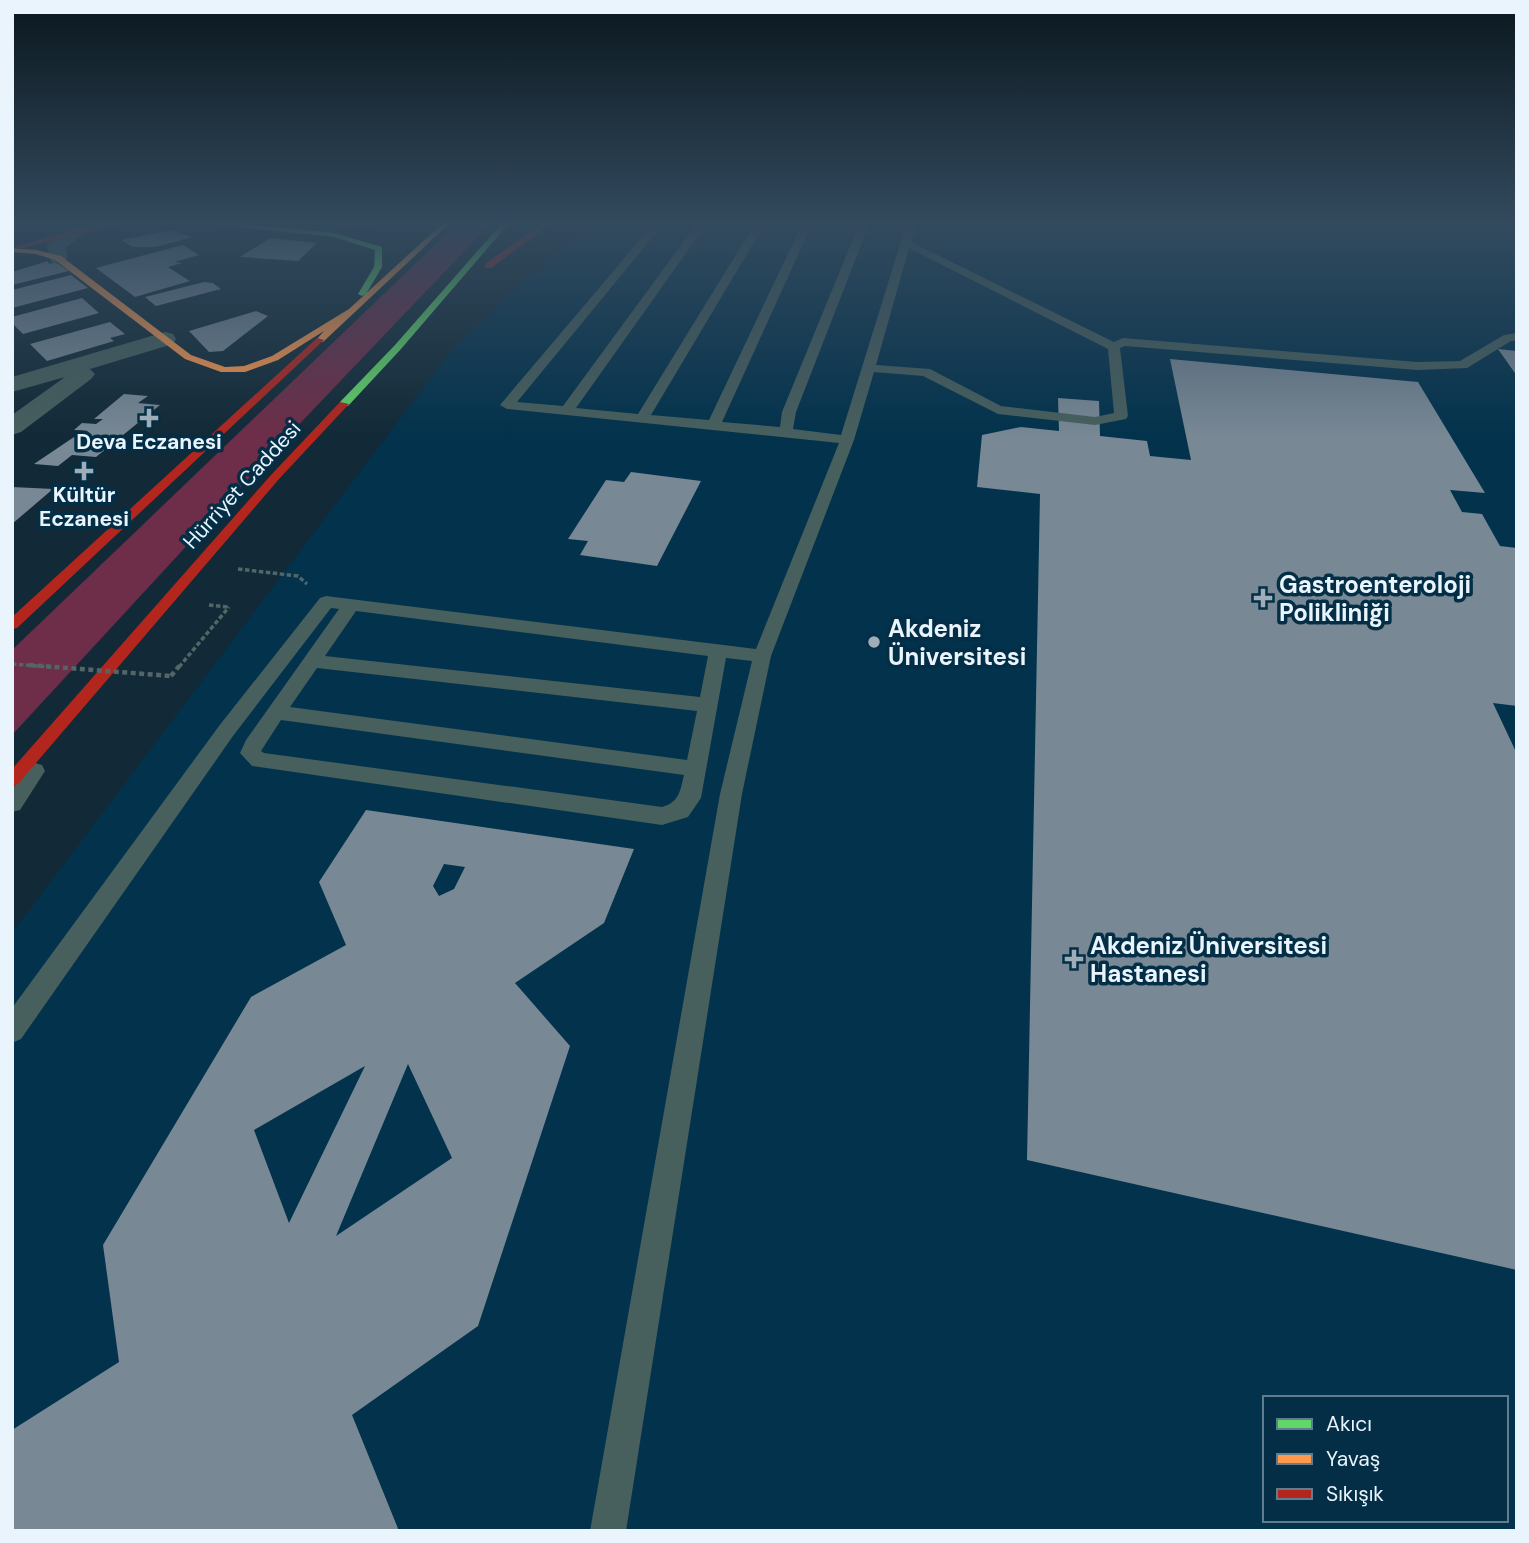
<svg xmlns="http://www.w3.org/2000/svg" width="1529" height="1543" font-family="'DM Sans',sans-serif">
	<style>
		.built { fill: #02324c; fill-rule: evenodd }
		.green { fill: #6e2d48 }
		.building { fill: #788895; fill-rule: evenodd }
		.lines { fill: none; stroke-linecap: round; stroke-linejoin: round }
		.path-far1 { stroke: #536667; stroke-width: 3.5; stroke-dasharray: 4.5 2.5; stroke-linecap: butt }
		.path { stroke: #536667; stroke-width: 4.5; stroke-dasharray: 5 3.5; stroke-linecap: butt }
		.lane { fill: #475f5d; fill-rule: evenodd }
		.street { fill: #475f5d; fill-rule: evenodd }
		.fast { fill: #63d668; fill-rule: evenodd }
		.slow { fill: #ff974d; fill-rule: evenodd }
		.jam { fill: #b3261e; fill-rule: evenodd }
		.path-bridge-far1 { stroke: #536667; stroke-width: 3.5; stroke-dasharray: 4.5 2.5; stroke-linecap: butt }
		.path-bridge { stroke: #536667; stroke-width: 4.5; stroke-dasharray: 5 3.5; stroke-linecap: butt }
		.poi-dot { fill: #9eadb7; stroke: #032e46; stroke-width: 2.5 }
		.labels { text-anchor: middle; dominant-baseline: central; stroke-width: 7; stroke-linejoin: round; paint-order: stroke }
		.far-poi-label { font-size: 21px; font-weight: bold; fill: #e9f4fc; stroke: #032e46 }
		.far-street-label { font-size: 21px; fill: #e9f4fc; stroke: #032e46 }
		.poi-label { font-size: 24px; font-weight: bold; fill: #e9f4fc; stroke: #032e46; text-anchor: start }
	</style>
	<rect width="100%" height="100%" fill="#122a37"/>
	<path class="built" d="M601,222H1517V1531H12V933L452,350L562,246ZM1265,1398H1506V1520H1265Z"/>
	<path class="green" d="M459,222H492L289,435L12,735V650Z"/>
	<path class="building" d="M170,230L193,237L155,247H133L121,240Z
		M270,238L317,243L298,261L240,257Z
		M183,245L199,255L174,262L182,263L168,267L190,281L135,297L96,268Z
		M48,261L49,264L55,262L69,271L12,285V272Z
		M71,275L88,288L12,308V290Z
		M204,282L213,283L221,289L156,306L145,297Z
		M82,298L99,313L23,334L12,323V317Z
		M256,311L268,316L223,351L209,352L189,331Z
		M110,322L125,334L110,338L114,341L47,361L30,344Z
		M1498,349L1517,351V376Z
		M1170,359L1418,382L1485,493L1450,490L1462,512L1482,514L1500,546L1517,548V706L1493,703L1517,754V1270L1027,1160L1040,494L977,487L982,435L1021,427L1059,431L1058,398L1099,401L1100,436L1147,441L1150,456L1191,460Z
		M124,394L148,396L138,403L160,405L96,457L72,455L58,466L34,464L74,437H80L88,431L74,430L82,423L96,424L103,419H94Z
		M631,472L701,481L657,566L580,555L588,541L568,539L606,480L624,482Z
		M12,487L53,489L12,524Z
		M366,810L634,849L604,923L515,983L570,1046L478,1326L352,1415L399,1531H12V1430L119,1362L103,1245L251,997L346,945L319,882ZM444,864L465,867L454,889L439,896L433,886ZM408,1064L452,1158L336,1236ZM365,1066L289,1223L254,1130Z"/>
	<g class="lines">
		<path class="path-far1" d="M238,569L298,576L307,584
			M209,605L228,607
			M179,667L229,607"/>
		<path class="path" d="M171,676L180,665"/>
		<path class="lane" d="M655,222H665L517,402L563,406L698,222H708L576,408L638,414L756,222H766L651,415L709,420L803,222H813L722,422L780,427L782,412L860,222H870L796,412L793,429L841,435L907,222H917L911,242L1114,342L1123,338L1417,362L1460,361L1504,335L1517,333V341H1511L1467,368L1417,370L1125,346L1120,348L1128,416L1126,419L1095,425L998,414L923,376L874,372L854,440L771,656L742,794L626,1531H590L720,794L752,661L726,658L701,798L688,817L662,825L252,766L240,753L246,740L339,609L331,608L233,736L21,1039L12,1043V1008L219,726L320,598L326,596L756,649L839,443L507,409L500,405ZM909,248L1108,349L1114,413L1095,417L1001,406L930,369L876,365ZM356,611L708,656L700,697L325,656ZM317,668L697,711L687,760L290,707ZM281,720L684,775C680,792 679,802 662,807L264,753L261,751Z
			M35,763L42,765L45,771L20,810L12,812C12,793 13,770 35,763Z"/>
		<path class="street" d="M78,226L87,231L66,248L67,258L65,262H51L47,246L50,242Z
			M165,332L173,334L176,339L173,344L90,369L95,374L91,379L21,432L12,435V415L65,377L12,392V377Z"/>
		<path class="fast" d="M191,222H219L335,233L382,247V267L366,294L362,296L358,294L374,267L375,250L334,237Z
			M503,222H510L401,349L348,406H340V402L395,345Z"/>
		<path class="slow" d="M444,222H451L323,342L316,340L324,331L278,360L245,372H221L185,359L55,260L36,254L12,252V248L36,250L61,256L191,355L225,367L244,366L272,356L349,309Z"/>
		<path class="jam" d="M115,222H131L18,249L14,247L78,229Z
			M361,222H399L336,228L332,226Z
			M545,222H553L491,268H485V264Z
			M317,338L324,340L17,628L12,629V617Z
			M340,402L349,404L279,479L18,784L12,786V769L271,475Z"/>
		<path class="path-bridge-far1" d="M12,664L52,667"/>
		<path class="path-bridge" d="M29,665L171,676"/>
	</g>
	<linearGradient id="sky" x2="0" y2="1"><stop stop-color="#0a171e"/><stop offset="0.51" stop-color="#334a5e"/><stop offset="1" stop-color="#334a5e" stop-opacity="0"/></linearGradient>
	<rect width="1529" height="438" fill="url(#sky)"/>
	<g class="poi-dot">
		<path d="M145.5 407.5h7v7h7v7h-7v7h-7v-7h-7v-7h7z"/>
		<path d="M80.5 460.5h7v7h7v7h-7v7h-7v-7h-7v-7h7z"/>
		<path d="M1259.5 587.5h7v7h7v7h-7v7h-7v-7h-7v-7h7z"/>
		<circle cx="874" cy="642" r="7"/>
		<path d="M1070.5 948.5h7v7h7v7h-7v7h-7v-7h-7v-7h7z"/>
	</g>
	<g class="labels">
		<g class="far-poi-label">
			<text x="149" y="442">Deva Eczanesi</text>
			<text x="84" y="495">Kültür<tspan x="84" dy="24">Eczanesi</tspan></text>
		</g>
		<g class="far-street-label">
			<text transform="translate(242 485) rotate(-48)">Hürriyet Caddesi</text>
		</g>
		<g class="poi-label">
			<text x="1279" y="584">Gastroenteroloji<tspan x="1279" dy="28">Polikliniği</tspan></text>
			<text x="888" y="628">Akdeniz<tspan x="888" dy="28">Üniversitesi</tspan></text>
			<text x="1090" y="945">Akdeniz Üniversitesi<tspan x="1090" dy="28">Hastanesi</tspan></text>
		</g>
	</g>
	<rect width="1529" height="1543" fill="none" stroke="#e9f4fc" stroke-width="28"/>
	<rect x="1263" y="1396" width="245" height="126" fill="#032e46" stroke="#5f7d8f" stroke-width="2"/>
	<rect x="1277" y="1419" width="35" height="10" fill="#63d668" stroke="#5f7d8f" stroke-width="2"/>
	<text x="1326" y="1431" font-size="21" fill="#e9f4fc">Akıcı</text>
	<rect x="1277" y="1454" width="35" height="10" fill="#ff974d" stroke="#5f7d8f" stroke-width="2"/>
	<text x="1326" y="1466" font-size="21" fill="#e9f4fc">Yavaş</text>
	<rect x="1277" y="1489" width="35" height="10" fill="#b3261e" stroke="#5f7d8f" stroke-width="2"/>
	<text x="1326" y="1501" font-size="21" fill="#e9f4fc">Sıkışık</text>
</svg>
